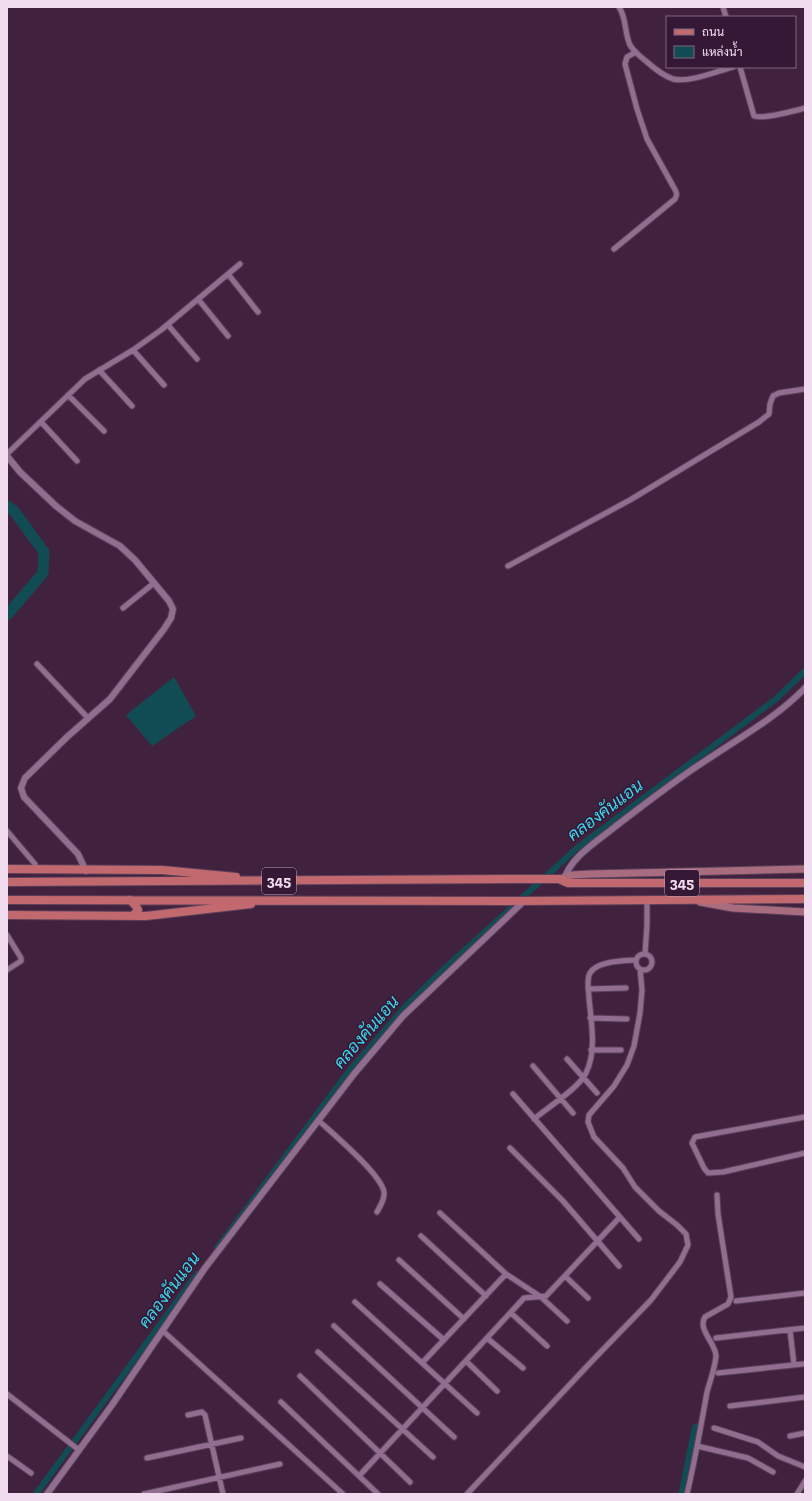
<svg xmlns="http://www.w3.org/2000/svg" width="812" height="1501" font-family="'Zilla Slab',Sarabun,serif">
	<style>
		.water { fill: #114c54 }
		.lines { fill: none; stroke-linecap: round; stroke-linejoin: round }
		.canal { stroke: #114c54; stroke-width: 6 }
		.river { stroke: #114c54; stroke-width: 11 }
		.minor-casing { stroke: #5b4059; stroke-width: 7 }
		.tertiary-casing { stroke: #5b4059; stroke-width: 8 }
		.secondary-casing { stroke: #5b4059; stroke-width: 9 }
		.primary-casing { stroke: #5b4059; stroke-width: 10 }
		.minor { stroke: #916e8f; stroke-width: 5 }
		.tertiary { stroke: #916e8f; stroke-width: 6 }
		.secondary { stroke: #a96c7f; stroke-width: 7 }
		.primary { stroke: #c1696f; stroke-width: 8 }
		.labels { text-anchor: middle; dominant-baseline: central; stroke-width: 3; stroke-linejoin: round; paint-order: stroke }
		.shield { fill: #351835; stroke: #b8a1b6; stroke-width: 1 }
		.shield-label { font-size: 15px; font-weight: bold; fill: #f0dcee }
		.water-label { font-size: 17px; font-style: italic; fill: #39d9ee; stroke: #351835 }
	</style>
	<rect width="100%" height="100%" fill="#40223f"/>
	<path class="water" d="M174,677L196,716L152,746L126,715Z"/>
	<g class="lines">
		<path class="canal" d="M217,1248L349,1071L406,1006L444,969L577,848L776,699L805,671
			M36,1494L197,1274"/>
		<path class="river" d="M7,506L14,511L44,552L43,573L7,615
			M684,1494L697,1429"/>
		<defs>
			<path id="minor" d="M619,7C627,19 624,32 630,45C634,52 641,57 647,62C655,69 664,76 673,79C689,83 718,71 733,67
				M723,7L726,17
				M740,67L754,116C763,119 794,111 805,108
				M614,249L675,199C678,194 676,191 673,186L647,139L637,109L625,64L627,57L636,52
				M228,274L258,312
				M198,299L228,336
				M168,325L197,359
				M133,350L164,385
				M99,370L132,406
				M68,395L104,431
				M41,422L77,461
				M7,454L85,379L133,350L161,330L240,264
				M508,566L630,500L759,422L769,414L770,404L773,396L779,393L805,389
				M123,608L154,583
				M37,664L88,718
				M7,831L35,864L36,869
				M7,935L21,958V961L7,970
				M636 962a8 8 0 1 1 16 0a8 8 0 1 1-16 0Z
				M645,954L647,925V900
				M588,989L626,988
				M590,1018L627,1019
				M591,1050H621
				M567,1059L597,1093
				M533,1066L573,1113
				M513,1094L639,1239
				M805,1117L695,1137L692,1143L704,1168L708,1173L723,1172L805,1153
				M534,1119C547,1108 580,1087 586,1073C597,1051 591,1021 589,998C589,991 586,980 590,973C597,961 623,961 635,960
				M318,1120C333,1134 381,1174 384,1192C385,1200 380,1206 377,1212
				M510,1148L563,1201L619,1266
				M440,1213L506,1274L541,1297L567,1321
				M421,1236L486,1296
				M399,1260L464,1319
				M565,1276L588,1298
				M380,1284L444,1340
				M736,1301L805,1293
				M355,1302L477,1413
				M511,1313L547,1346
				M334,1326L454,1437
				M790,1330L794,1365
				M163,1331L343,1494
				M487,1338L523,1368
				M716,1338L805,1328
				M318,1352L433,1457
				M466,1361L497,1391
				M422,1363L506,1274
				M718,1373L803,1364
				M300,1376L410,1482
				M7,1394L79,1450
				M281,1402L378,1494
				M730,1406L805,1397
				M188,1415L202,1412L205,1415L223,1494
				M714,1428L758,1442L778,1456L805,1467
				M790,1436L805,1433
				M697,1446L748,1458L773,1472
				M7,1456L31,1473
				M147,1458L241,1438
				M359,1476L524,1298L546,1296L620,1217
				M144,1494L280,1464
				M467,1494L592,1361L651,1300L680,1262L688,1245L686,1234L677,1225L659,1211L635,1187L623,1168L594,1137L588,1122L589,1115L614,1086L627,1065L634,1046L640,1013L642,990L640,969
				M687,1494C695,1460 701,1426 707,1392C710,1381 715,1368 716,1356C716,1344 697,1329 705,1317L728,1304L731,1297L718,1214L717,1195
				M797,1494L805,1481"/>
			<path id="tertiary" d="M7,456L20,472L56,506L75,521L120,546L135,560L169,601L173,609L171,618L164,629L110,699L67,737L25,778L21,788L24,797L78,854L86,871
				M564,880C570,857 599,840 616,826C645,804 674,781 705,761C739,738 776,718 805,688
				M47,1494L112,1405L205,1268L354,1074L403,1016L524,901"/>
			<path id="secondary" d="M559,879L572,875L591,874L805,869
				M700,902L733,908L805,912"/>
			<path id="primary" d="M7,869L162,870L236,877
				M7,882L524,879H559L568,883H805
				M7,900L520,901L805,899
				M130,900L136,906L138,910L133,916
				M7,915L146,916L251,904"/>
		</defs>
		<use href="#minor" class="minor-casing"/>
		<use href="#tertiary" class="tertiary-casing"/>
		<use href="#secondary" class="secondary-casing"/>
		<use href="#primary" class="primary-casing"/>
		<use href="#minor" class="minor"/>
		<use href="#tertiary" class="tertiary"/>
		<use href="#secondary" class="secondary"/>
		<use href="#primary" class="primary"/>
	</g>
	<g class="labels">
		<g class="shield">
			<rect x="262" y="868" width="34" height="26" rx="3"/>
			<rect x="665" y="870" width="34" height="26" rx="3"/>
		</g>
		<g class="shield-label">
			<text x="279" y="881">345</text>
			<text x="682" y="883">345</text>
		</g>
		<g class="water-label">
			<text transform="translate(605 810) rotate(-37)">คลองคันแอน</text>
			<text transform="translate(366 1032) rotate(-49)">คลองคันแอน</text>
			<text transform="translate(169 1290) rotate(-53)">คลองคันแอน</text>
		</g>
	</g>
	<rect width="812" height="1501" fill="none" stroke="#f0dcee" stroke-width="16"/>
	<rect x="666" y="16" width="130" height="52" fill="#351835" stroke="#80667f"/>
	<rect x="674" y="29" width="20" height="6" fill="#c1696f" stroke="#80667f"/>
	<text x="702" y="36" font-size="12" fill="#f0dcee">ถนน</text>
	<rect x="674" y="46" width="20" height="12" fill="#114c54" stroke="#80667f"/>
	<text x="702" y="56" font-size="12" fill="#f0dcee">แหล่งน้ำ</text>
</svg>
